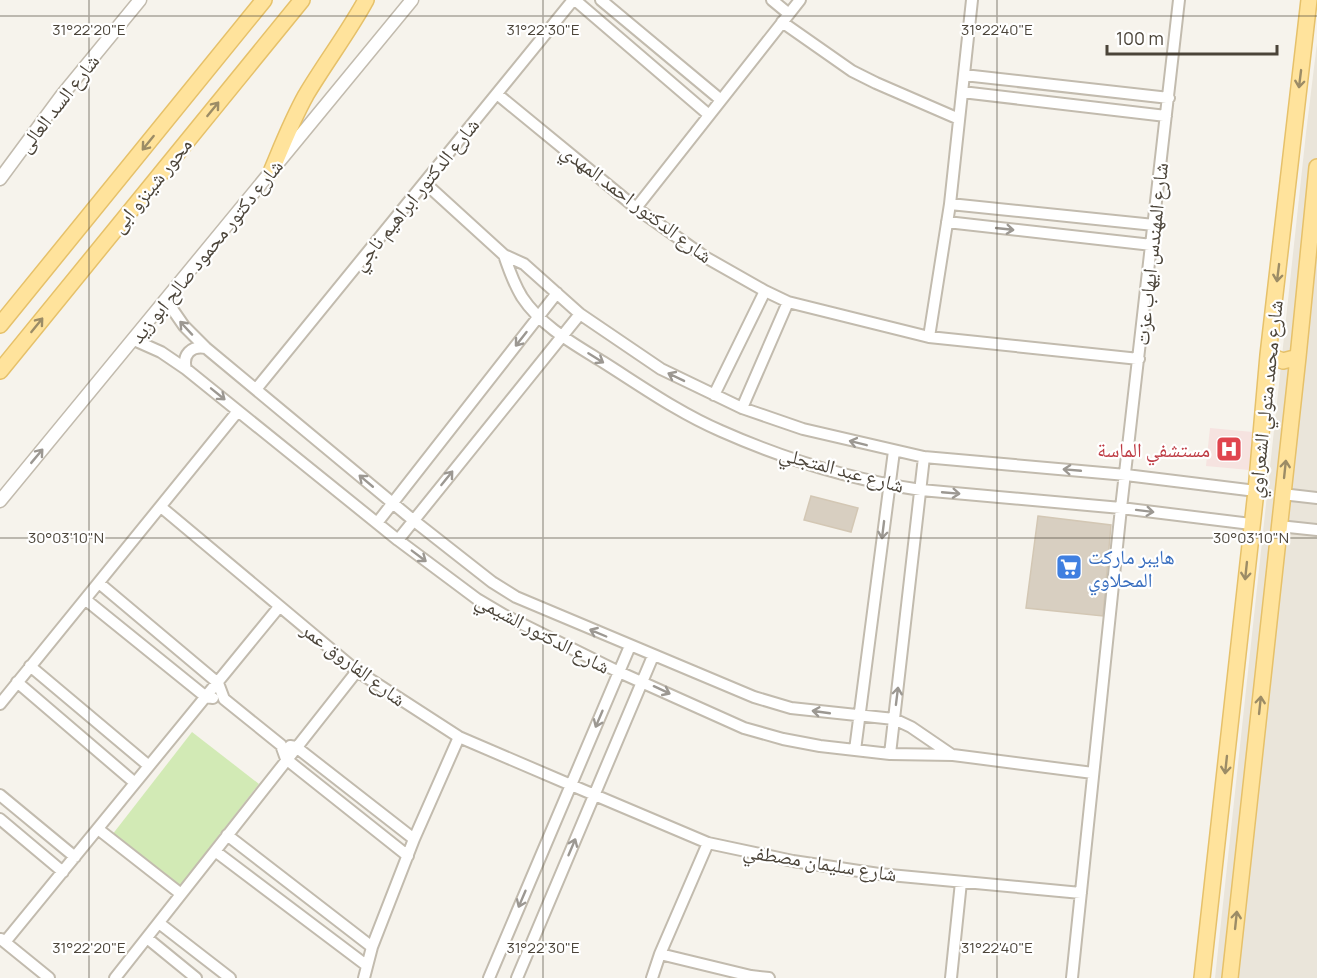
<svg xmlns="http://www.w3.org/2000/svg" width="1317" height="978" font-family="Manrope,'Noto Naskh Arabic',sans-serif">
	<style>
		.residential { fill: #eae5da }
		.medical { fill: #f6e3e0 }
		.green { fill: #d2eab5 }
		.building { fill: #d8cfc1; stroke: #d3c7b4; stroke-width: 1.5 }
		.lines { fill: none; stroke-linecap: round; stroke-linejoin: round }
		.minor-casing { stroke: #c2bbae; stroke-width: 14 }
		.tertiary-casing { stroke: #c2bbae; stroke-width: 15 }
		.primary-casing { stroke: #e6c16a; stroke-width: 18 }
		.minor { stroke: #fff; stroke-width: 10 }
		.tertiary { stroke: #fff; stroke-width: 12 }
		.primary { stroke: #ffe39c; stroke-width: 15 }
		.oneway { stroke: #9c8c66 }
		.oneway2 { stroke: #9c9892 }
		.ticks { fill: none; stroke: #4b4439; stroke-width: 1.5; stroke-opacity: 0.45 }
		.labels { text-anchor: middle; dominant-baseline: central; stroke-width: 4.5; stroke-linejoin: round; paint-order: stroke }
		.street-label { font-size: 20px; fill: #4b4439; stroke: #fff }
		.health-label { font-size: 20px; fill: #be3a42; stroke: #fff; text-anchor: end }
		.shop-label { font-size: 20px; fill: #366cbe; stroke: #fff; text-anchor: start }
		.ticks-label { font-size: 15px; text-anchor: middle; fill: #4b4439; stroke: #fff; stroke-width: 4.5; stroke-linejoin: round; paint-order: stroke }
	</style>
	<rect width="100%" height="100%" fill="#f6f3ec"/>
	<path class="residential" d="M1317,43V978H1215L1306,133Z"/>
	<path class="medical" d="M1210,428L1253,432L1249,470L1206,466Z"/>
	<path class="green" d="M192,732L259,784L179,887L112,835Z"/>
	<path class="building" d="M811,496L858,508L851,532L804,520Z
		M1038,516L1111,525L1103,616L1026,608Z"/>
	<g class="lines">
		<defs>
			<path id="minor" d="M575,0L709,115
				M601,0L721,100
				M772,0L789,14
				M782,22L852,71L876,83L959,119
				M964,75L1169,98
				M962,92L1166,116
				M497,94L636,208L705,257L765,291L788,302L929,337L1139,359
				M425,183L504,255L524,264L580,314L661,369L742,408L803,429L924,457L1126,475L1256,491
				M950,204L1154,225
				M636,208L800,0
				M947,222L1152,245
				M504,255C509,270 514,284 522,297C541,326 574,344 603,362C641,386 679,413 721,431C784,459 853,480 921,490L1121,508L1251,524
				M166,300L184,326L206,348L413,520L492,582L516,597L754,697L791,708L894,719L911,727L952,755
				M929,337L950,204L972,0
				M134,340L161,352L186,369L398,540L477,599L504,615L619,672L744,728L783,739L820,746L890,754L953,755L1093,773
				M186,369C182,355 191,345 206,348
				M257,388L573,0
				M714,395L765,291
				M742,408L788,302
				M1282,494L1317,498
				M161,507L357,671L459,737L571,785L708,843L793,861L879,874L1081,893
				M377,523L557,293
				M1279,526L1317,530
				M398,540L580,314
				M99,583L218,683L224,699L281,745L286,759L408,856
				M86,600L206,697L213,698
				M30,666L149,766
				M17,682L135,783
				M0,704L238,411
				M290,746L296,747L414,839
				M855,750L894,451
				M890,754L924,457
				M0,795L75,857
				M0,819L63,872
				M98,829L181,894
				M227,835L372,947
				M215,851L366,965
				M159,923L230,978
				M147,938L196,978
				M1,939L49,978
				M5,942L279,607
				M660,954L751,976L769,978
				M115,978L357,671
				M364,978L372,947L414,839L459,737
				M489,978L630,646
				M517,978L653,656
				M652,978L660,954L708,843
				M951,978L961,882
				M1072,978L1121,508L1179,0"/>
			<path id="tertiary" d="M0,179L62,95L140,0
				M0,501L412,0"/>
			<path id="primary" d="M271,172C282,146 292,120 306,95C325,63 348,33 366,0
				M0,325L264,0
				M1268,355L1283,361L1298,357
				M0,371L302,0
				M1202,978L1256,491L1268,355L1309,0
				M1230,978L1298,357L1317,167"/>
		</defs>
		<use href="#minor" class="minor-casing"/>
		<use href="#tertiary" class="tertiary-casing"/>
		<use href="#primary" class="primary-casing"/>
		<use href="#minor" class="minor"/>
		<use href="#tertiary" class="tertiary"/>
		<use href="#primary" class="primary"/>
	</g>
	<defs><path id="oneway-shaft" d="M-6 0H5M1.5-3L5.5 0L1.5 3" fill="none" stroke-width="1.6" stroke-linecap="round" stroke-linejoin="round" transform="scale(1.5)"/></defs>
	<g class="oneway">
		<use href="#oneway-shaft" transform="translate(1300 79) rotate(97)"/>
		<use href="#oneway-shaft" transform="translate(213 109) rotate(-51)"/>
		<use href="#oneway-shaft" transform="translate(148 143) rotate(129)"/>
		<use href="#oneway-shaft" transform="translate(1278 273) rotate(97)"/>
		<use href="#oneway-shaft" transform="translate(37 325) rotate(-51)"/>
		<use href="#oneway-shaft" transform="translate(1285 469) rotate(-84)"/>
		<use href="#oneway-shaft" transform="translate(1246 571) rotate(96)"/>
		<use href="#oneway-shaft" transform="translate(1260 705) rotate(-84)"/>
		<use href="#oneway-shaft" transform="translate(1226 765) rotate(96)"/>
		<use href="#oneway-shaft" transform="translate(1236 920) rotate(-84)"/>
	</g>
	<g class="oneway2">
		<use href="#oneway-shaft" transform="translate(1005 229) rotate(6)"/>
		<use href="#oneway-shaft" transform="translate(186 328) rotate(-133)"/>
		<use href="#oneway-shaft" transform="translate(521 339) rotate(128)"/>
		<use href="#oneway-shaft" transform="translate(596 358) rotate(32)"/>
		<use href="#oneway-shaft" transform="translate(676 377) rotate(-154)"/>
		<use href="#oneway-shaft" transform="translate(218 394) rotate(39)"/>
		<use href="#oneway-shaft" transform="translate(858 443) rotate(-166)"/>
		<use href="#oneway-shaft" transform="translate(37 456) rotate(-50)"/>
		<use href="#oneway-shaft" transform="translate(1072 470) rotate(-175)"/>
		<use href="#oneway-shaft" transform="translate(447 478) rotate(-51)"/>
		<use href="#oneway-shaft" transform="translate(366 481) rotate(-140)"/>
		<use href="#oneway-shaft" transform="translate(951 493) rotate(5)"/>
		<use href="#oneway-shaft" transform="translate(1145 511) rotate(7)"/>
		<use href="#oneway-shaft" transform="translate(883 530) rotate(97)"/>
		<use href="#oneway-shaft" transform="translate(419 556) rotate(37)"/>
		<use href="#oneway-shaft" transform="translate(598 633) rotate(-157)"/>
		<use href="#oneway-shaft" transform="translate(662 690) rotate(25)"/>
		<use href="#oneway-shaft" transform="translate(897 696) rotate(-83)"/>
		<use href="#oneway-shaft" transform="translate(821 712) rotate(-172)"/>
		<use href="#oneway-shaft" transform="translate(599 719) rotate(113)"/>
		<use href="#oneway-shaft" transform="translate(572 847) rotate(-67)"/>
		<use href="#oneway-shaft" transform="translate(522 899) rotate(113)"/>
	</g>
	<path class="ticks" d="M89,0V978M543,0V978M997,0V978M0,16H1317M0,538H1317"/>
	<defs>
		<symbol id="hospital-square" viewBox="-11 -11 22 22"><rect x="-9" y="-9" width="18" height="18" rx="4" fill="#e0444e" stroke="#fff"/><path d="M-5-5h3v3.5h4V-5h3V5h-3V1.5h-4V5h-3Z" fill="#fff"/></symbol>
		<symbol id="supermarket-square" viewBox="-11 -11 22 22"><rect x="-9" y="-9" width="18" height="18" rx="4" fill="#3f7fe0" stroke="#fff"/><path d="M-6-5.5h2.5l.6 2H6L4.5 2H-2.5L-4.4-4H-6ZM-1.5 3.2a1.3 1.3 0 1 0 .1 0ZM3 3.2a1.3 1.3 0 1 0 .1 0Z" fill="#fff"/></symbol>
	</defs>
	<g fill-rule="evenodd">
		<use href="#hospital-square" x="1214" y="434" width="30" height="30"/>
		<use href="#supermarket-square" x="1054" y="552" width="30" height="30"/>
	</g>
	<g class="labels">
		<g class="street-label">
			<text transform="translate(58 103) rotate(-52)">شارع السد العالى</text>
			<text transform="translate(151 185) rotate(-51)">محور شينزو ابى</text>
			<text transform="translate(415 194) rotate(-51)">شارع الدكتور ابراهيم ناجي</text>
			<text transform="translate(637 203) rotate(37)">شارع الدكتور احمد المهدي</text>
			<text transform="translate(206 251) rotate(-51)">شارع دكتور محمود صالح ابو زيد</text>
			<text transform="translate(1151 254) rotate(-84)">شارع المهندس ايهاب عزت</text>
			<text transform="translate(1265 399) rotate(-84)">شارع محمد متولي الشعراوي</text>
			<text transform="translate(842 469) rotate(15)">شارع عبد المتجلي</text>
			<text transform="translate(543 633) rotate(28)">شارع الدكتور الشيمي</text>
			<text transform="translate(354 664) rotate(37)">شارع الفاروق عمر</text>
			<text transform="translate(820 862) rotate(9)">شارع سليمان مصطفي</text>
		</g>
		<g class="health-label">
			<text x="1210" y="449">مستشفي الماسة</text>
		</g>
		<g class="shop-label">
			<text x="1088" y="556">هايبر ماركت<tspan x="1088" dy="23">المحلاوي</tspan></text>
		</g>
	</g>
	<g class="ticks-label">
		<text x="89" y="35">31°22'20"E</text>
		<text x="543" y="35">31°22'30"E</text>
		<text x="997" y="35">31°22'40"E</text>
		<text x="66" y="543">30°03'10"N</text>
		<text x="1251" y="543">30°03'10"N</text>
		<text x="89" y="953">31°22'20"E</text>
		<text x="543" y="953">31°22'30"E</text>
		<text x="997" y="953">31°22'40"E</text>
	</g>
	<path d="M1107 45v9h170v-9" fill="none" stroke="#4b4439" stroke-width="3"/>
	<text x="1116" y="45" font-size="18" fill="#4b4439" stroke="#ffffff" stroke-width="4.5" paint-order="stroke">100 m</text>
</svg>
